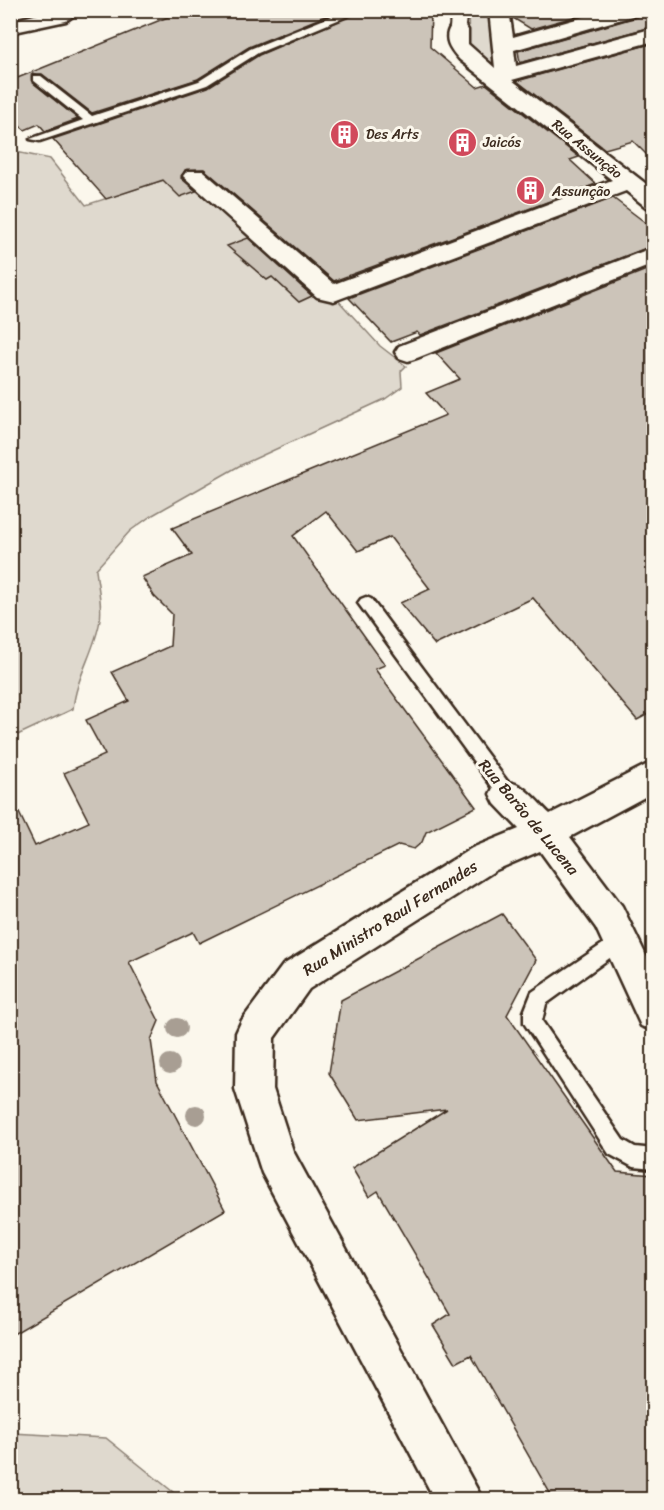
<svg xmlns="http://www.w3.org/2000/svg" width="664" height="1510" font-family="Sriracha,sans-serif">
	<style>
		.green { fill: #dfd9ce; stroke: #8d8276; stroke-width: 1.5 }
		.building { fill: #ccc4b9; stroke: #3b2a1e; stroke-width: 1.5 }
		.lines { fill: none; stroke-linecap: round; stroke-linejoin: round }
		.service-casing { stroke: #3b2a1e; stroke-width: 5 }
		.pedestrian-casing { stroke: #3b2a1e; stroke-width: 4 }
		.minor-casing { stroke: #3b2a1e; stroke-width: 5 }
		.service { fill: #fbf7ec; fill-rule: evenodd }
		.pedestrian { fill: #fbf7ec; fill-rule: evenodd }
		.minor { fill: #fbf7ec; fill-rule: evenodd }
		.tree { fill: #a89e93 }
		.labels { text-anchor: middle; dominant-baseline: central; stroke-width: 6; stroke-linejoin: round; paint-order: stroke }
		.far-poi-label { font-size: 14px; fill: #3b2a1e; stroke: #fbf7ec; text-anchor: start }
		.far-street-label { font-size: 14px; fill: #3b2a1e; stroke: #fbf7ec }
		.street-label { font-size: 16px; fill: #3b2a1e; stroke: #fbf7ec }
	</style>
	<rect width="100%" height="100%" fill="#fbf7ec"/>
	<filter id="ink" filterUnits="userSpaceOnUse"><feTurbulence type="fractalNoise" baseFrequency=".0167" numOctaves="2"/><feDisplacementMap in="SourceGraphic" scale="12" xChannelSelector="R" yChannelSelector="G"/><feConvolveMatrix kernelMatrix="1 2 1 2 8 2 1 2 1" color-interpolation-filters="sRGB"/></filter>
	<g filter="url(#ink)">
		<path class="green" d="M468,11H490L495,70L469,46Z
			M11,151L50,159L86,205L183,174L327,300L336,298L380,346L406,366L401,371L402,387L385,399L239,466L151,516L130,531L96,569C97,584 103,605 100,620C95,651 76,677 73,709L11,738Z
			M11,1433L106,1438L173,1492L178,1499H11Z"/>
		<path class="building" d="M185,10H340L249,47L198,79L92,113L42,74H33L32,82L78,119L45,131L39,124L25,130L10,119V81Z
			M364,10H431L430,47L477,87L486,84L579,157L570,160L596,184L334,281L204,169L185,170L181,178L196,191L180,197L163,180L106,199L53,139L208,87L259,55Z
			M511,10H598L531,29L513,18Z
			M644,12L654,20V26L520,63L518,51L640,16Z
			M654,43V162L633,141L605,149L517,81Z
			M613,198L654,229V245L420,335L417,332L391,342L349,298Z
			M248,238L312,296L299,302L272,277L267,280L227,246Z
			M654,267V711L637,720L533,598L435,645L400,603L430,589L390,537L358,551L326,511L293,536L385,665L375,669L476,807L426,832L422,842L414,849L399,845L199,943L193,932L129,962L159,1021L151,1040L157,1081L225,1210L10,1336V794L35,846L89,822L64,773L105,755L86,720L129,701L112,672L170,646L172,614L154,596L142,577L192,555L172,528L446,415L426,393L460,379L436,353Z
			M502,914L536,960L507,1015L617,1172L654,1175V1500H554L471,1355L456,1363L433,1325L450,1314L378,1191L369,1197L352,1168L447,1109L358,1120L329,1073L341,1000Z"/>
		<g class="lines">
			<defs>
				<path id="service" d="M347,10H362L258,53L207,85L40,141L30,139L83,120L33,80V76H41L92,116L199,81L250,49Z
					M366,597L371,599L513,789L515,794L513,799L507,801L501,799L361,607L358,603L361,599Z
					M619,933L625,935L628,941L625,947L546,1004L542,1021L623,1140L635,1147L654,1149V1169L633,1167L609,1154L524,1023V1012L532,992Z"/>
				<path id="pedestrian" d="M451,10H467L464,33H452L450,30Z"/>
				<path id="minor" d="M55,10H81L66,21L10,33V21Z
					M489,10H509L513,37L608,10H642L639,14L514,50L516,66L654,28V41L512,80L654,190V209L646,207L626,191L334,301L317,297L183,176L187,171H203L334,284L612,180L460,60C451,50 442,39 451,26H465L468,30V44L495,68Z
					M654,247V264L417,358L408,361L399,358L395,352L399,346Z
					M654,761V792L570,837L622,906L654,972V1031L641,1026L596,928L540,851L496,870L309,989L274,1038L273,1089L293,1151L483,1500H435L262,1173L235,1089L236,1033L242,1020L283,965L472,848L519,829L495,804L490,794L495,784C519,775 533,798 550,814Z"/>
			</defs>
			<use href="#service" class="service-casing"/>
			<use href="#pedestrian" class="pedestrian-casing"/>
			<use href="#minor" class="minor-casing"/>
			<use href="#service" class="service"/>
			<use href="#pedestrian" class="pedestrian"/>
			<use href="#minor" class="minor"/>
		</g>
		<g class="tree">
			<circle cx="177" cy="1028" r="10"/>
			<circle cx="170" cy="1064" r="10"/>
			<circle cx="196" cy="1115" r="10"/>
		</g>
	</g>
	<defs>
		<symbol id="building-disc" viewBox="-11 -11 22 22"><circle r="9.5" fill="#d1495b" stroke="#fbf7ec"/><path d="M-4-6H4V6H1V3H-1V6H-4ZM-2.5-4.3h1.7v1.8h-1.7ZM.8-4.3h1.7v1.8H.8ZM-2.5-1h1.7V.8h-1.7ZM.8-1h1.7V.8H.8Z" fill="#fff"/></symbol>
	</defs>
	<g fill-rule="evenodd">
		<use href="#building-disc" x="328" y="118" width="33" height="33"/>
		<use href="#building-disc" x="446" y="126" width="33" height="33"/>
		<use href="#building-disc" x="514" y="174" width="33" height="33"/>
	</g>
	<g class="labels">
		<g class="far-poi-label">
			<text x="366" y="134">Des Arts</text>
			<text x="483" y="142">Jaicós</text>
			<text x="552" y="191">Assunção</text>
		</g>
		<g class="far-street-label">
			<text transform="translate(587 149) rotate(39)">Rua Assunção</text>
		</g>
		<g class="street-label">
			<text transform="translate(529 817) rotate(50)">Rua Barão de Lucena</text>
			<text transform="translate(390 918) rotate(-32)">Rua Ministro Raul Fernandes</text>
		</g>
	</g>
	<rect width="664" height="1510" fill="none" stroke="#fbf7ec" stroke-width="36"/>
	<rect x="18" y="18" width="628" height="1474" fill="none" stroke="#3b2a1e" stroke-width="2" filter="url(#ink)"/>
</svg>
